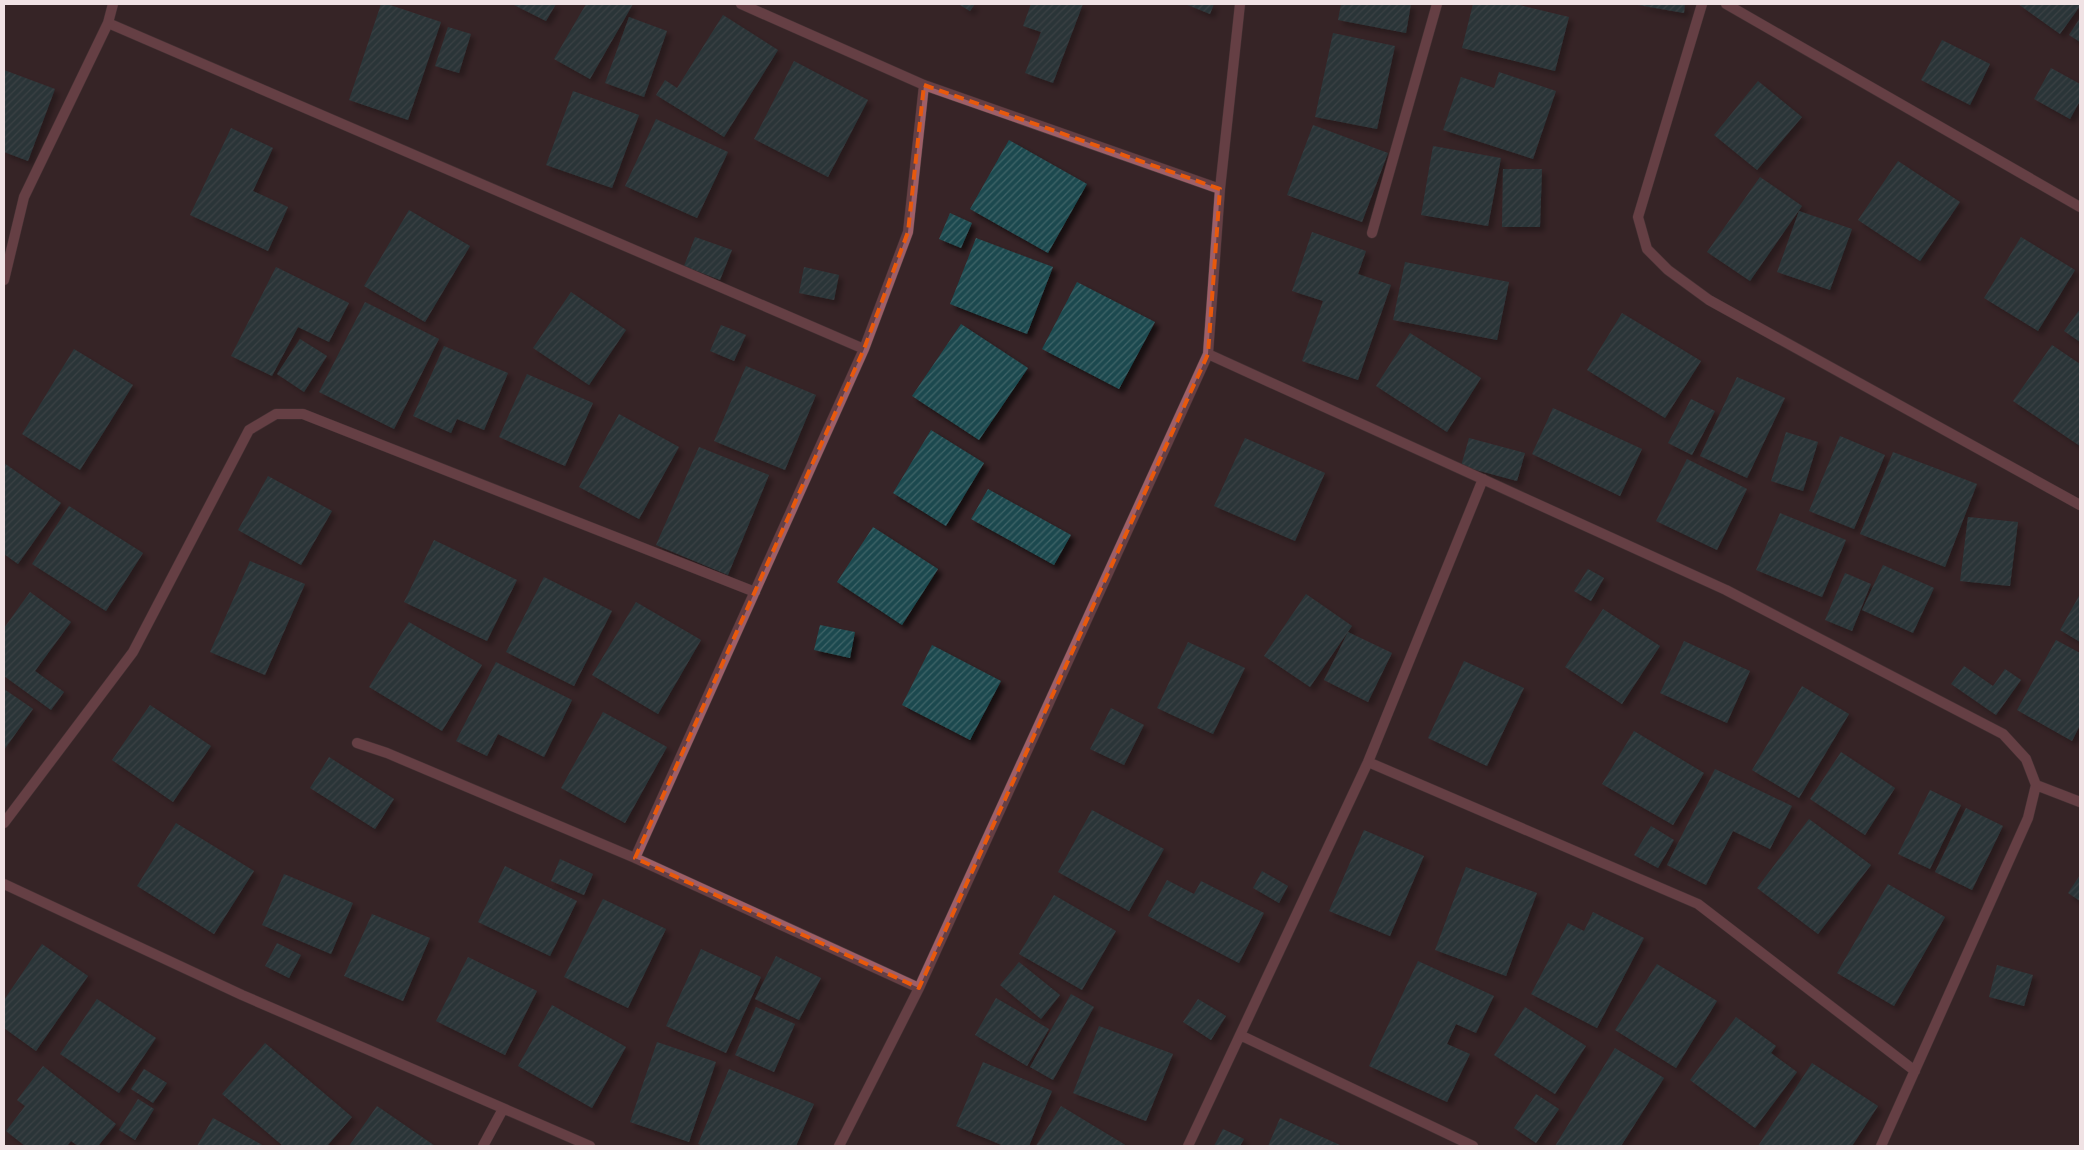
<svg xmlns="http://www.w3.org/2000/svg" width="2084" height="1150" font-family="Commissioner,sans-serif">
	<style>
		.building { fill: url(#building-hatch); filter: url(#shadow) }
		.lines { fill: none; stroke-linecap: round; stroke-linejoin: round }
		.street-casing { stroke: #513f41; stroke-width: 11 }
		.street { stroke: #9e5f68; stroke-width: 10 }
		.marked { fill: none; stroke: #e8590c; stroke-width: 4; stroke-dasharray: 10 6; stroke-linejoin: round }
	</style>
	<defs>
		<pattern id="building-hatch" width="6" height="6" patternUnits="userSpaceOnUse" patternTransform="scale(1.25)"><rect width="6" height="6" fill="#1e4a4f"/><path d="M-1 1l2-2M0 6l6-6M5 7l2-2" fill="none" stroke="#3f6468"/></pattern>
		<filter id="shadow"><feDropShadow dx="4.5" dy="4.5" stdDeviation="2.5" flood-color="#0009"/></filter>
	</defs>
	<rect width="100%" height="100%" fill="#372427"/>
	<path class="building" d="M381,4H387L441,22L408,120L349,100Z
		M512,4H556L546,21Z
		M586,4H633L590,79L554,59Z
		M958,4H975L970,11Z
		M1031,4H1083L1053,83L1025,73L1041,32L1023,26Z
		M1185,4H1214L1210,14Z
		M1341,4H1411L1406,33L1338,20Z
		M1473,4H1515L1569,17L1555,71L1462,48Z
		M1632,4H1685L1684,13Z
		M2018,4H2080V6L2060,34Z
		M723,15L778,50L724,137L656,95L665,80L677,88Z
		M629,17L667,31L644,97L605,83Z
		M2080,18V42L2069,35Z
		M448,27L471,34L459,73L435,66Z
		M1333,33L1395,46L1377,129L1315,117Z
		M1942,40L1990,64L1970,105L1921,80Z
		M794,61L868,100L828,177L754,139Z
		M2051,68L2080,84V101L2070,119L2034,99Z
		M4,70L55,89L28,161L4,152Z
		M1499,72L1556,91L1533,159L1443,130L1461,77L1494,88Z
		M1758,81L1802,117L1757,170L1714,135Z
		M573,91L639,115L612,188L546,165Z
		M656,119L728,152L697,218L625,186Z
		M1313,125L1388,153L1362,222L1287,195Z
		M231,128L273,148L253,191L288,207L268,251L190,215Z
		M1009,140L1087,184L1048,253L970,209Z
		M1433,146L1501,158L1488,226L1421,215Z
		M1898,161L1960,202L1920,261L1858,220Z
		M1503,169H1542L1540,227H1502Z
		M1760,177L1802,206L1750,281L1707,252Z
		M409,210L470,246L425,322L364,286Z
		M1799,211L1852,229L1830,290L1777,272Z
		M950,213L972,223L961,248L939,239Z
		M1312,232L1366,251L1358,274L1391,285L1358,380L1302,361L1323,301L1292,291Z
		M695,237L732,250L720,280L684,266Z
		M2021,237L2075,270L2038,331L1984,298Z
		M976,238L1053,267L1027,334L950,304Z
		M1405,262L1509,282L1497,340L1393,320Z
		M276,267L349,303L329,342L298,327L272,376L231,356Z
		M804,267L839,275L834,300L799,293Z
		M1077,282L1155,322L1119,389L1042,349Z
		M571,292L626,330L589,385L533,348Z
		M365,302L439,339L394,429L319,392Z
		M2080,309V342L2064,331Z
		M1622,313L1701,361L1665,418L1587,370Z
		M961,324L1028,368L979,440L912,396Z
		M721,325L746,335L734,361L710,351Z
		M1410,333L1481,378L1447,432L1376,386Z
		M300,339L327,356L304,392L277,374Z
		M2052,345L2080,364V446L2013,401Z
		M444,346L508,373L484,430L457,419L451,433L413,416Z
		M74,349L133,385L80,470L22,434Z
		M746,366L816,395L785,470L714,441Z
		M527,374L593,403L565,466L499,437Z
		M1737,377L1785,398L1747,478L1700,456Z
		M1691,399L1715,411L1692,455L1668,443Z
		M1553,408L1642,449L1620,496L1532,454Z
		M619,414L679,447L639,519L579,487Z
		M931,430L984,463L946,526L893,493Z
		M1786,432L1818,442L1803,491L1771,481Z
		M1840,436L1885,455L1854,529L1809,511Z
		M1245,438L1325,473L1295,541L1214,506Z
		M1469,438L1525,453L1517,481L1461,466Z
		M699,447L769,475L728,575L656,545Z
		M1893,452L1977,484L1945,567L1860,534Z
		M1687,459L1747,489L1717,550L1656,521Z
		M4,463L61,503L18,564L4,554Z
		M268,476L332,511L301,565L238,530Z
		M988,489L1071,535L1054,565L971,519Z
		M69,506L143,553L106,611L32,564Z
		M1780,513L1846,540L1822,597L1756,570Z
		M1968,517L2018,522L2010,586L1960,581Z
		M873,527L938,569L902,625L837,582Z
		M434,540L517,580L487,641L404,602Z
		M250,561L305,584L265,675L210,652Z
		M1883,565L1934,588L1913,633L1862,610Z
		M1588,569L1604,578L1591,601L1574,591Z
		M1845,573L1871,584L1852,631L1825,620Z
		M544,577L612,611L574,686L506,652Z
		M30,592L71,622L35,671L64,692L51,710L4,676V628Z
		M1306,594L1352,626L1310,687L1264,656Z
		M2080,594V642L2060,630Z
		M636,602L701,640L658,714L592,675Z
		M1603,609L1660,646L1622,704L1565,667Z
		M409,622L482,665L442,731L369,687Z
		M820,625L855,632L850,658L814,650Z
		M1348,632L1392,653L1368,702L1324,680Z
		M2056,640L2080,653V725L2072,741L2017,710Z
		M1684,641L1750,671L1727,723L1660,693Z
		M1188,642L1245,668L1213,734L1157,708Z
		M932,645L1001,681L970,740L902,705Z
		M1464,661L1524,688L1487,766L1428,738Z
		M496,662L572,700L544,757L498,734L487,756L456,741Z
		M1964,666L1993,686L2005,669L2021,680L1996,715L1951,684Z
		M1802,686L1849,714L1799,798L1752,770Z
		M4,689L33,709L4,750Z
		M150,705L211,746L173,802L112,760Z
		M1111,708L1144,725L1124,765L1090,749Z
		M603,712L667,747L625,823L561,788Z
		M1634,731L1704,773L1673,825L1602,784Z
		M1841,752L1895,788L1865,835L1810,799Z
		M329,757L394,799L375,829L310,788Z
		M1715,769L1792,806L1770,849L1733,831L1706,885L1667,865Z
		M1930,790L1961,805L1930,869L1898,854Z
		M1966,808L2003,826L1972,890L1935,872Z
		M1092,810L1164,849L1129,911L1058,872Z
		M1809,819L1871,865L1818,934L1757,888Z
		M176,823L254,871L214,934L137,886Z
		M1651,826L1674,840L1658,868L1634,855Z
		M1364,830L1424,856L1390,936L1329,911Z
		M560,859L593,874L584,895L551,881Z
		M505,866L577,901L550,956L478,922Z
		M1466,867L1537,893L1506,976L1435,950Z
		M1262,871L1288,886L1279,903L1253,888Z
		M284,874L353,903L331,954L262,925Z
		M2080,875V901L2068,893Z
		M1167,880L1194,894L1201,881L1264,913L1239,963L1148,916Z
		M1888,884L1945,917L1894,1006L1837,973Z
		M1054,895L1116,931L1082,990L1019,954Z
		M603,899L666,929L628,1008L564,977Z
		M1593,912L1644,938L1597,1028L1531,994L1568,923L1584,931Z
		M372,914L430,938L403,1001L344,976Z
		M277,943L301,955L289,978L265,966Z
		M42,944L88,976L36,1051L4,1028V1000Z
		M701,949L761,977L726,1053L666,1026Z
		M776,956L821,978L799,1020L755,999Z
		M468,957L537,991L505,1055L436,1021Z
		M1418,961L1494,996L1476,1033L1456,1024L1447,1044L1470,1054L1447,1102L1369,1066Z
		M1019,962L1060,995L1041,1019L1000,985Z
		M1657,964L1717,1001L1676,1068L1615,1030Z
		M1997,965L2033,975L2024,1006L1989,997Z
		M1071,994L1094,1007L1053,1080L1030,1067Z
		M996,998L1049,1029L1027,1066L975,1035Z
		M97,999L156,1038L119,1093L60,1054Z
		M1198,999L1226,1016L1211,1040L1183,1022Z
		M552,1005L626,1047L592,1108L518,1066Z
		M756,1007L795,1024L774,1072L735,1055Z
		M1525,1007L1586,1046L1555,1094L1494,1055Z
		M1736,1017L1776,1046L1771,1053L1797,1072L1755,1128L1690,1080Z
		M1099,1026L1173,1054L1146,1121L1073,1093Z
		M657,1042L716,1062L689,1142L630,1122Z
		M265,1043L352,1117L327,1146H283L222,1094Z
		M1615,1048L1664,1078L1621,1146H1555Z
		M983,1062L1052,1091L1029,1146H1004L956,1126Z
		M1812,1063L1878,1106L1852,1146H1758Z
		M43,1066L116,1124L98,1146H78L71,1141L67,1146H25L6,1131L25,1106L17,1100Z
		M144,1069L167,1083L153,1103L131,1089Z
		M729,1069L814,1104L796,1146H704L698,1144Z
		M1536,1094L1559,1109L1536,1143L1514,1128Z
		M138,1099L154,1109L135,1140L119,1130Z
		M377,1106L435,1146H349Z
		M1061,1106L1127,1146H1036Z
		M213,1118L264,1146H197Z
		M1280,1118L1342,1146H1268Z
		M1223,1129L1244,1139L1240,1146H1214Z"/>
	<g class="lines">
		<defs>
			<path id="street" d="M741,4L924,85L1220,189
				M1702,4L1638,217L1647,249L1668,270L1709,300L2080,505
				M1726,4L2080,207
				M108,23L864,349
				M1372,233L1437,4
				M4,280L24,197L108,23L113,4
				M1208,354L1726,590L2003,734L2026,759L2036,785L2028,818L1881,1146
				M357,743L387,753L635,858L919,988
				M1368,762L1698,904L1915,1071
				M2036,785L2080,802
				M4,823L133,652L249,430L276,414H303L755,592
				M635,858L864,349L908,232L924,85
				M4,884L242,995L590,1146
				M1240,1035L1473,1146
				M483,1146L503,1109
				M839,1146L919,988L1208,354L1220,189L1240,4
				M1188,1146L1368,762L1483,479"/>
		</defs>
		<use href="#street" class="street-casing"/>
		<use href="#street" class="street"/>
	</g>
	<path d="M0 0H2084V1150H0ZM924,85L1220,189L1208,354L919,988L635,858L864,349L908,232Z" fill="#372427" fill-opacity=".55" fill-rule="evenodd"/>
	<path class="marked" d="M924,85L1220,189L1208,354L919,988L635,858L864,349L908,232Z"/>
	<rect width="2084" height="1150" fill="none" stroke="#f0e2e4" stroke-width="10"/>
</svg>
